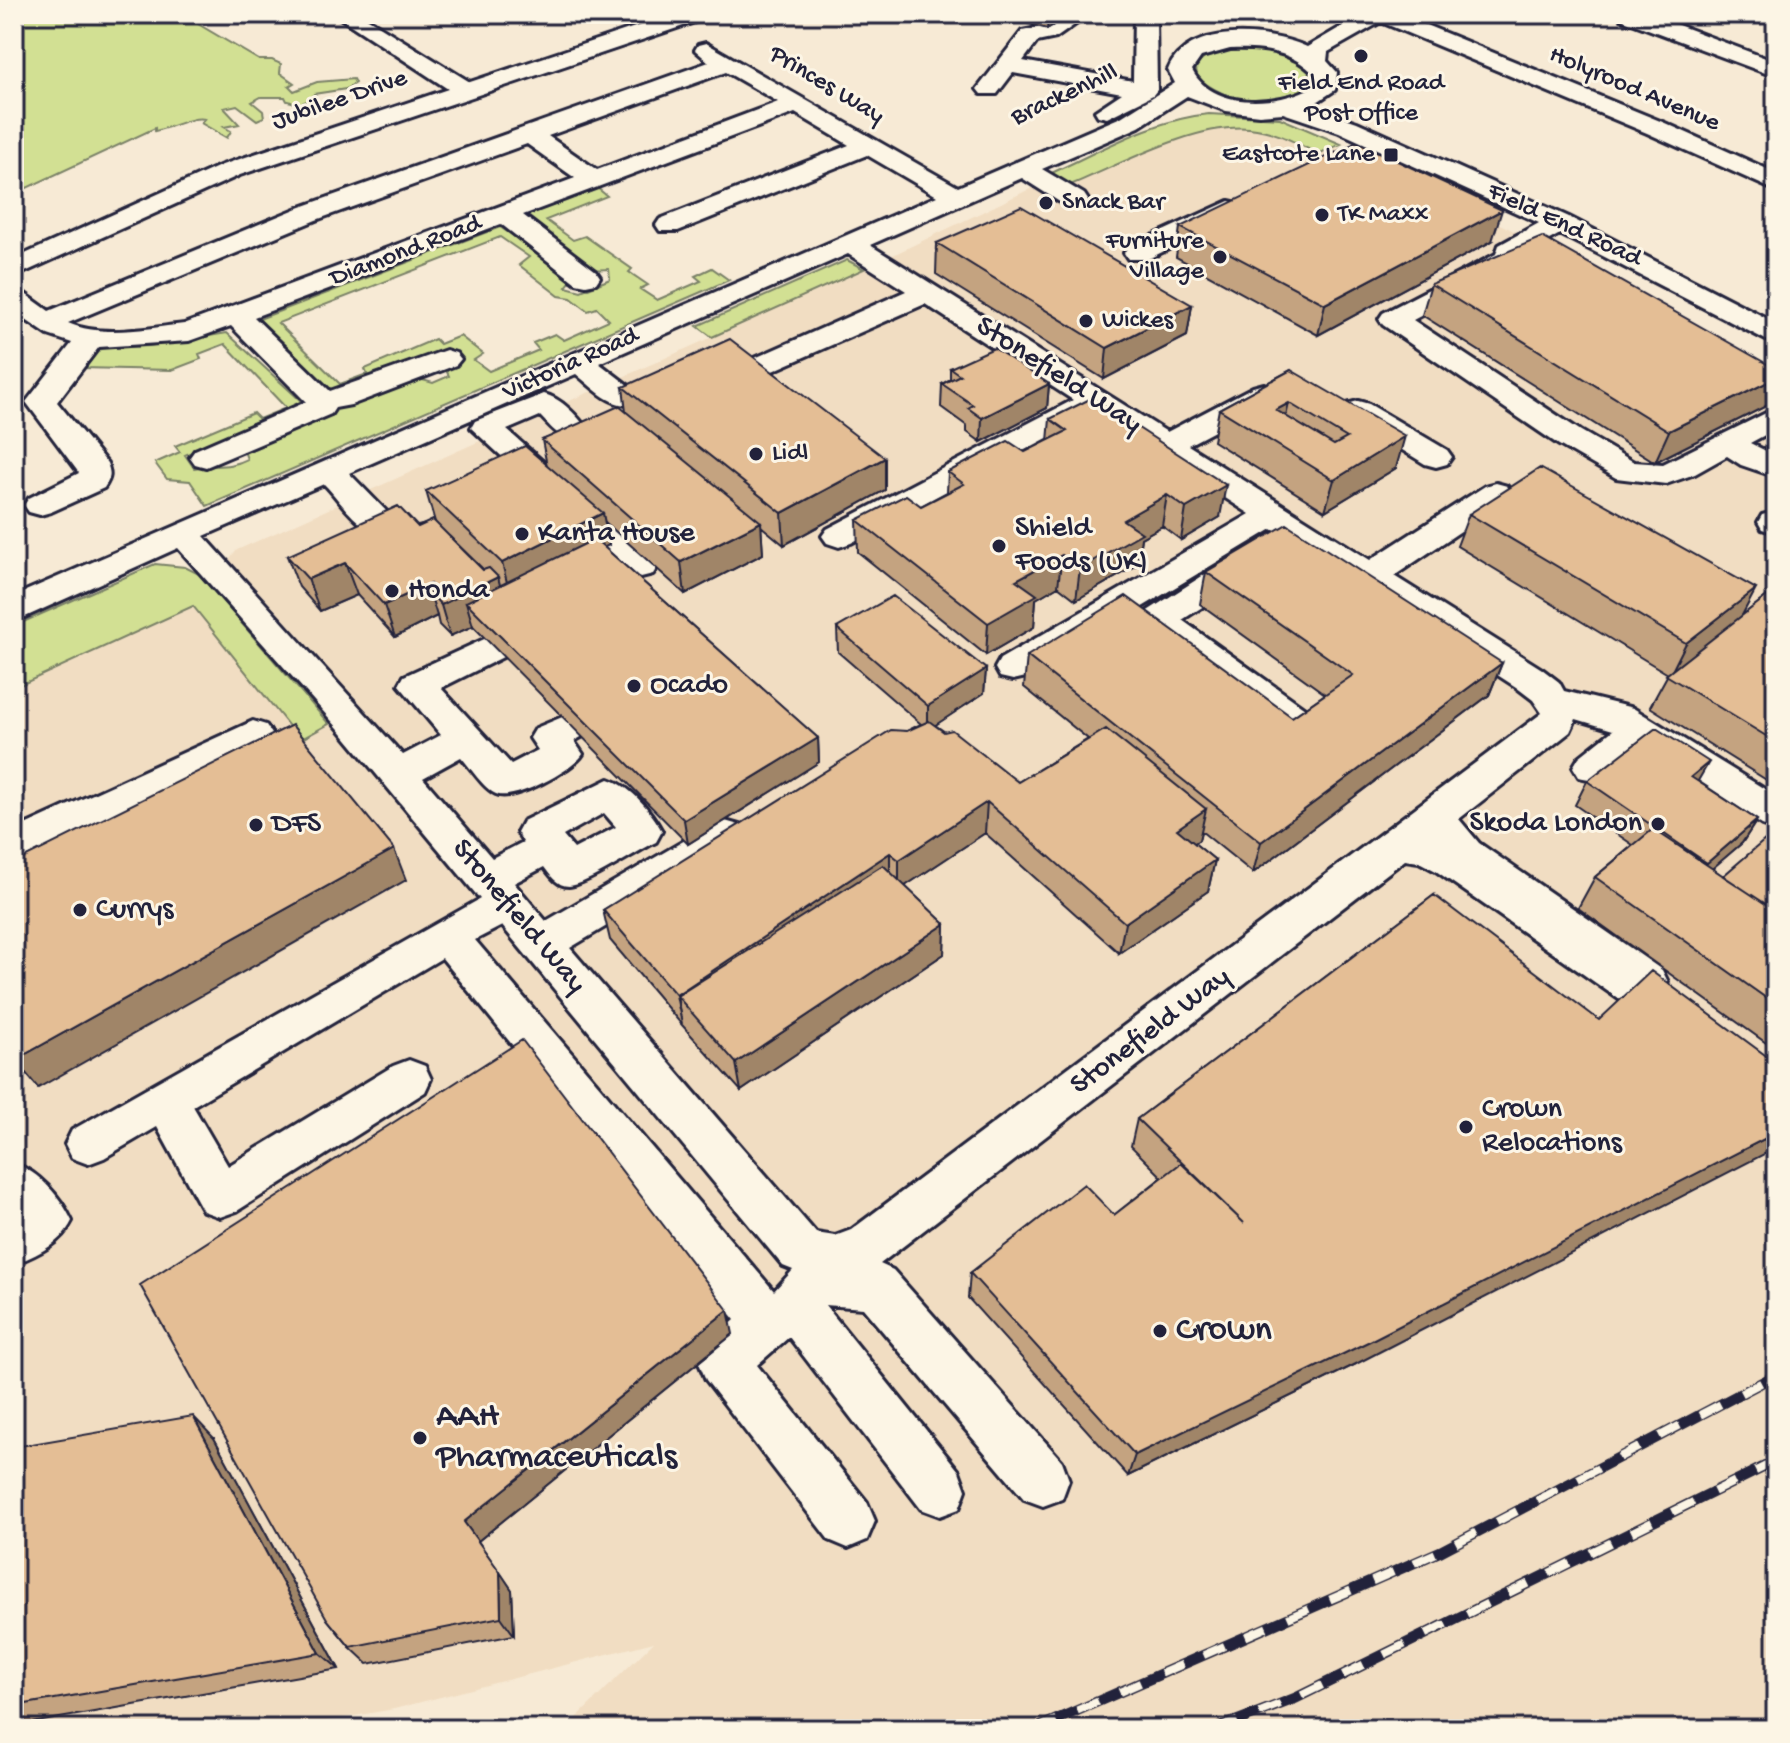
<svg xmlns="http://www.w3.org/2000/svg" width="1790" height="1743" font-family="'Gochi Hand',sans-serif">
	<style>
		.built { fill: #f1ddc2 }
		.green { fill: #d2e093; stroke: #7a8167; stroke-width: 2; fill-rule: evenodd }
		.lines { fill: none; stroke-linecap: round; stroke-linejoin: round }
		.minor-casing { stroke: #22223b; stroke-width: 6 }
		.minor { fill: #fcf5e5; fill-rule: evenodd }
		.rail-casing { stroke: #22223b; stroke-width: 11 }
		.rail { stroke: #fcf5e5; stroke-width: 8; stroke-dasharray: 23; stroke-linecap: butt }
		.wall { fill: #c4a380; stroke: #22223b; stroke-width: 2; fill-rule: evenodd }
		.shaded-wall { fill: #a08568; stroke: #22223b; stroke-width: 2 }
		.building { fill: #e4be95; stroke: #22223b; stroke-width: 2; fill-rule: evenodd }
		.poi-dot { fill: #22223b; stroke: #fcf5e5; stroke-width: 3 }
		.labels { text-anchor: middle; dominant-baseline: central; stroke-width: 6; stroke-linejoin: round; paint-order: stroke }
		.far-poi-label { font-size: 26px; fill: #22223b; stroke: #fcf5e5; text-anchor: start }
		.far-street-label { font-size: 26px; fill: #22223b; stroke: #fcf5e5 }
		.street-label { font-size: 30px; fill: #22223b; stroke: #fcf5e5 }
		.poi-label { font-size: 30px; fill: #22223b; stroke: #fcf5e5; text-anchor: start }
		.near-poi-label { font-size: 36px; fill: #22223b; stroke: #fcf5e5; text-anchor: start }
	</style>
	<rect width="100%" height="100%" fill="#f7ead5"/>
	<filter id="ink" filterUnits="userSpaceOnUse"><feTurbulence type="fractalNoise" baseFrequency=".0125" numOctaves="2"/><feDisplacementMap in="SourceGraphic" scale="16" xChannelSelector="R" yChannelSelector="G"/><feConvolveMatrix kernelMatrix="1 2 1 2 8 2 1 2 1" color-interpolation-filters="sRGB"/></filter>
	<g filter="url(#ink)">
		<path class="built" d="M1292,126L1629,285L1776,370V1729H565L654,1642L394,1709L280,1729H14V688L193,606L237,550L864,269L1034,187L1179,128Z"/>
		<path class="green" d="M16,14H181L259,60H272L281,64L280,73L294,83L289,86L294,91L317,82L353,79L355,83L346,89L314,94L312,99L300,104L287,101L285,97H261L252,102L263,111L264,117L257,120L237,105L224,108L239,124L224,127L231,131L227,138L201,123L205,119C192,116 171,128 155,131V128L14,194Z
			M1244,48C1269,49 1295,52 1311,73V81C1287,113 1221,103 1197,76L1196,67C1207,51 1225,49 1244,48Z
			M1209,114L1280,118L1341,144L1318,154C1296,143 1275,130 1249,128C1195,123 1119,165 1068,186L1047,175C1097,153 1153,119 1209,114Z
			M596,187L607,196L546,220L573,240L585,236L632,269L629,272L648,285L640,289L657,300L701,281L695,276L712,268L729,280L207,506L190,481L167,479L155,463L180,452L175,446L253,413L259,419L286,408L225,344L199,354L201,359L172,370L82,368L96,348L149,346L227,333L300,400L298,406L185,455L194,468C214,464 228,469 247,459L243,448L412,377L433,383L449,376L446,370L449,354L439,351L337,391L327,390L254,321L500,227L574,277L566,287L581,291L610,279L609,269L590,270L520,217ZM500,237L529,257L519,265L559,296L571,298L588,311L597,308L609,320L564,340L555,334L533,343L539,350L489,371L474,360L483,354L460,336L440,344L435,339L365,369L367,374L340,384L278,323Z
			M847,260L864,269L712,337L697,326Z
			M155,564L185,567L199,574L329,724L300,740L193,606L14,688V626Z"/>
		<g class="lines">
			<defs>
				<path id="minor" d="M334,14H360L470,82L674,14H707L704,19L240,175L14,277V259L222,165L448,89Z
					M1063,14H1090L1056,38L1037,42L1023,61L1133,81L1134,14H1156L1157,90L1153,95L1107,118L1098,116L1095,111L1122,93L1013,73L997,94H981L977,89L1022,31L1042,27Z
					M1363,14H1399L1665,123L1776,173V191L1647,133L1381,22L1328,52L1327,61L1337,72L1335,90L1311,106L1357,122L1569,217L1776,323V343L1766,340L1560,234L1524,254L1521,263L1413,320L1581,431L1634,462L1663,464L1776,408V429L1750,443L1776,456V477L1741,465L1727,456L1695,474L1666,484L1616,478L1559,445L1383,325L1379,319L1383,313L1496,254L1499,245L1539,223L1339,132L1283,113L1259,115L1226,111L1187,96L1139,127L1042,169L1084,194L1088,200L1084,206H1066L1022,178L870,245L1167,432L1253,387L1264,384L1275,387L1279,393L1275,399L1188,445L1370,560L1485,486L1496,483L1507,486L1512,493L1507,500L1394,576L1542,669L1559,682L1564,691L1633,708L1776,796V830L1762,825L1641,748C1621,764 1605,785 1579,777L1573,767L1579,757L1613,730L1576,719L1570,732L1459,819L1479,843L1662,970L1668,982C1658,1003 1645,1010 1623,1002L1436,871L1419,862L1405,860L880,1264L893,1270L1062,1461L1069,1480L1062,1499L1043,1506L1024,1499L863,1308L825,1305L959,1471L966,1490L959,1509L940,1516L921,1509L789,1337L757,1365L867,1502L875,1521L867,1540L848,1548L829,1540L706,1380L699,1363L706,1346L735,1320L442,958L193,1106L228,1166L393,1066L409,1060L425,1066L431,1079L425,1092L237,1211L220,1217L203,1211L157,1127L104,1158L88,1164L72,1158L65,1144L72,1130L480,899L338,728L178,548L14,622V596L937,196L867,155L678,231H660L656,225L660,219L849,145L795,113L523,215L596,271L600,277L596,283L586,285L576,283L501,224L254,317L330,391L446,350L456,353L461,359L456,365L351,405L335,408L331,414L206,467L195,464L190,457L195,450L306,402L231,326L189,341L99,347L57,402L107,463C111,474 111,478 104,488L51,512L40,515L29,512L24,505L29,498L79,473L26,402L72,343L48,335L14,312V291L24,293L49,311L298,208L709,62L695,50L698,45L706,43L958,187L1121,117L1175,83L1168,70C1187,22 1269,30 1307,47ZM1230,49C1261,48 1290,50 1313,73L1312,87C1278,106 1212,110 1192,70L1201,57ZM726,72L778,102L597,170L548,136ZM527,144L575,178L184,324C148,328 102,338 68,323L316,220ZM848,254L906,291L748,361L743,367L748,373L758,376L768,373L925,304L1073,400L827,529L822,536L827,543L839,547L851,543L1094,413L1250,514L1000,659L995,668L1000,677L1013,680L1026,677L1272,529L1516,687L1533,700L1542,713L851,1230L835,1236L816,1233L570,948L739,847L745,836L739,825L725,821L711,825L546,921L514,883L544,867C550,875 557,886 569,886C584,886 639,850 656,842L662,831C651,811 631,786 609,779L523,821L517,832L523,842L492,858L423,778L461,757C471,768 483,788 496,794C513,802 574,770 583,754L574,741L585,735L590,726L585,717L572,713L536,728L530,738L538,750L511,764L441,688L505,656L511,647L505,638L493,635L404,676L399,685L441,735L403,755L204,536L324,484C343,503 363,540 393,532L397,525L393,518L349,473L576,374C594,388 612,410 637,404L641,398L637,392L599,363ZM604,813L616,827L574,849L563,836ZM502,926L783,1266L793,1270L774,1291L475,940Z
					M1618,14H1649L1776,62V77L1621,19Z
					M1229,201L1238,203L1242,209L1238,215L1148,259H1128L1124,253L1128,247Z
					M544,394C561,398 579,417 589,432L585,439C563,444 554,430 540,416L507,430L653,558L658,566L653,574L641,577L629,574L471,428L475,421Z
					M1358,401L1369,404L1447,450L1452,457L1447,464L1436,467L1425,464L1347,416L1343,410L1347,404Z
					M1774,512H1776V533L1762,529L1758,522L1762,515Z
					M1247,552L1259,555L1264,563L1259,571L1182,620L1309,711L1314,720L1309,729L1296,733L1283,729L1146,628L1141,620L1146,612L1235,555Z
					M253,721L266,725L272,734L266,743L14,862V830Z
					M14,1163C39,1172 61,1197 72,1221C61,1244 37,1255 14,1264Z"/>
			</defs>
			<use href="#minor" class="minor-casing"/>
			<use href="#minor" class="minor"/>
			<defs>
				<path id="rail" d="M1035,1729L1441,1551L1776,1375
					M1216,1729L1296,1698L1776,1461"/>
			</defs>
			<use href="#rail" class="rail-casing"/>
			<use href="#rail" class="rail"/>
		</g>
		<path class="wall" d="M1001,14H1071L1047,29L1001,16Z
			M1180,227L1492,241L1318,335L1176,257Z
			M937,243L1192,305L1187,336L1104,379L936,274Z
			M1431,284L1768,405L1655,462L1422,315Z
			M950,368L1049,384L1047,408L981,442L967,432V426L941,407L942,384L950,379Z
			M1291,370L1396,468L1325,511L1213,441L1219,409Z
			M623,387L885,458V490L784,545L761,526L763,554L685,594L605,522L609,545L604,547L818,738L819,762L688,844L473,626L450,636L439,625L437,616L395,637L357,595L320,611L299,587L287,556L435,522L426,491L547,466L542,440L626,412ZM449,536L484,570H483Z
			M1050,419L1220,517L1181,540L1162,526L1141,538L1137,565L1076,600L1058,586L1036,599L1034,627L986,655L858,552L857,520L921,506L947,492L948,472L1025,452L1048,441Z
			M1469,514L1740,617L1776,589V786L1650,707L1668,674L1457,546Z
			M1206,572L1502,663L1489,695L1253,873L1201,831L1199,840L1194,843L1215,860L1208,891L1119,953L985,833L905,886L945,924L944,954L741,1091L682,1025L610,940L603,910L907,731L921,724L838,652L837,628L986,669L984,693L935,725L1018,782L1088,739L1024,687L1027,656L1292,717L1325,694L1200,604Z
			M1587,781H1698L1757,820L1742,843L1712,868L1723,876L1776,846V901L1769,907L1776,911V1050L1578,908L1595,877L1633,845L1575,805Z
			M1434,895L1356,1364L1128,1476L968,1298L970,1273L1114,1215L1162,1177L1131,1146L1137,1119Z
			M733,1334L478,1541L512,1590L514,1635L368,1664L350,1647L327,1619Z
			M214,1438L339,1669L14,1726V1447Z"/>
		<path class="shaded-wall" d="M1049,14H1071L1047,29Z
			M1502,210L1492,241L1318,335L1325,304Z
			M1192,305L1187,336L1104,379L1107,348Z
			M1776,378V389L1768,405L1655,462L1669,431Z
			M1049,384L1047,408L981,442L982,418Z
			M1289,403L1282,435L1276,410Z
			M1405,436L1396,468L1325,511L1334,480Z
			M885,458V490L784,545L782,513Z
			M1226,485L1220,517L1181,540L1186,508Z
			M1167,495L1162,526L1141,538L1137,565L1076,600L1080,568L1123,520Z
			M603,513L609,545L510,594L502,563Z
			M761,522L763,554L685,594L681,562Z
			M1062,555L1058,586L1036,599L1034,627L986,655L988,623L1016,580Z
			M345,563L357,595L320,611L308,579Z
			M498,577L506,609L466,602L473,626L450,636L441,605Z
			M430,584L434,597L430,593L437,616L395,637L384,605Z
			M1756,589L1739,621L1670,675L1686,643Z
			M1502,663L1489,695L1253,873L1261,842Z
			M986,669L984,693L928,730V706Z
			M818,738L819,762L688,844L684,820Z
			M1709,762L1695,786L1691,777Z
			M987,802L985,833L899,890V860Z
			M1206,809L1199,840L1170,859L1177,829Z
			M1757,820L1742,843L1692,886L1707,863Z
			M394,849L406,880L38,1088L15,1060Z
			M890,853V883L677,996L682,1024L676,995Z
			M1215,860L1208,891L1119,953L1125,923Z
			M1776,896V901L1751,924L1761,908Z
			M945,924L944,954L741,1091L736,1063Z
			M1776,1133V1148L1356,1364L1128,1476L1135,1455Z
			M728,1310L733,1334L478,1541L464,1522Z
			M193,1416L214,1438L339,1669L320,1653Z
			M500,1572L512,1590L514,1635L501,1617Z"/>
		<path class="building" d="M1357,142L1502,210L1325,304L1180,227Z
			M1021,206L1192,305L1107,348L937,243Z
			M1542,237L1776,369V378L1669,431L1431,284Z
			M730,339L885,458L782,513L623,387Z
			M994,348L1049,384L982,418L968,408L973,405L942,384L960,375L950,368Z
			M1291,370L1405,436L1334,480L1219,409ZM1289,403L1347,438L1334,445L1276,410Z
			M1092,398L1226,485L1186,508L1167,495L1123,520L1142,533L1080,568L1062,555L1016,580L1037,595L988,623L857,520L906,495L921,506L964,484L948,472L1008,441L1025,452L1067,431L1050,419Z
			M619,406L761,522L681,562L542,440Z
			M525,446L603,513L502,563L426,491Z
			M1540,468L1756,589L1686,643L1469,514Z
			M398,506L418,527L433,520L483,570L489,568L498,577L441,605L430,593L436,590L430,584L384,605L345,563L308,579L287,556Z
			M1287,524L1502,663L1261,842L1027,656L1126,596L1292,717L1353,675L1206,572Z
			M595,539L818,738L684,820L466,602Z
			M1776,589V742L1666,675Z
			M893,596L986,669L928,706L837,628Z
			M929,721L944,732L952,730L1018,782L1106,729L1206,809L1177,829L1215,860L1125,923L987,802L899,860L890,853L676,995L603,910L891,730L907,731Z
			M292,725L394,849L15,1060L14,1058V863Z
			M1656,728L1709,762L1691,777L1757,820L1707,863L1587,781Z
			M1653,829L1776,911V1005L1595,877Z
			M1766,839L1776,846V896L1766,904L1723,876Z
			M883,865L945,924L736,1063L677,996Z
			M1434,895L1599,1020L1651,971L1776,1063V1133L1370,1341L1135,1455L970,1273L1084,1184L1114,1215L1181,1163L1244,1223L1137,1119Z
			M522,1040L728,1310L464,1522L500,1572L501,1617L350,1647L327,1619L140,1285Z
			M193,1416L320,1653L14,1706V1447Z"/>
	</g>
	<g class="poi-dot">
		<circle cx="1361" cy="56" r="8"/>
		<rect x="1383" y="147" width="16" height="16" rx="4"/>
		<circle cx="1046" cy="203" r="8"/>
		<circle cx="1322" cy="215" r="8"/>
		<circle cx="1220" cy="257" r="8"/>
		<circle cx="1086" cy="321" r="8"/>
		<circle cx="756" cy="454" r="8"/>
		<circle cx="522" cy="534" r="8"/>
		<circle cx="999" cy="546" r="8"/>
		<circle cx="392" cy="591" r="8"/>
		<circle cx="634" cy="686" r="8"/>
		<circle cx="1658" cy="824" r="8"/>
		<circle cx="256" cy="825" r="8"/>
		<circle cx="80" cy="910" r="8"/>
		<circle cx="1466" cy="1127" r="8"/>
		<circle cx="1160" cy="1331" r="8"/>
		<circle cx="420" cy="1438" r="8"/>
	</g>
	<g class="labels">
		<g class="far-poi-label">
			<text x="1361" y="84" text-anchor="middle">Field End Road<tspan x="1361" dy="30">Post Office</tspan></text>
			<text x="1375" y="155" text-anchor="end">Eastcote Lane</text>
			<text x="1062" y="203">Snack Bar</text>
			<text x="1338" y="215">TK Maxx</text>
			<text x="1204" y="242" text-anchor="end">Furniture<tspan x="1204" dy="30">Village</tspan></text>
			<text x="1102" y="321">Wickes</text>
			<text x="772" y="454">Lidl</text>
		</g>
		<g class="far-street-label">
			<text transform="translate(826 86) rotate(31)">Princes Way</text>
			<text transform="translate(1634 90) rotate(23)">Holyrood Avenue</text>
			<text transform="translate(1065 96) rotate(-25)">Brackenhill</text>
			<text transform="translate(340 101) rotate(-19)">Jubilee Drive</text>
			<text transform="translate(1564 226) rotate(25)">Field End Road</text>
			<text transform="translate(406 252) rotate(-21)">Diamond Road</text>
			<text transform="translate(571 365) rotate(-24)">Victoria Road</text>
		</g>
		<g class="street-label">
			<text transform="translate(1058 376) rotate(33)">Stonefield Way</text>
			<text transform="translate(518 917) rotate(50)">Stonefield Way</text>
			<text transform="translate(1151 1032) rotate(-37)">Stonefield Way</text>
		</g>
		<g class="poi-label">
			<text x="1015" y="529">Shield<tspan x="1015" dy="34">Foods (UK)</tspan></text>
			<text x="538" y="534">Kanta House</text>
			<text x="408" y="591">Honda</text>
			<text x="650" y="686">Ocado</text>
			<text x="1642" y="824" text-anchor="end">Skoda London</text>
			<text x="272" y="825">DFS</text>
			<text x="96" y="910">Currys</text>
			<text x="1482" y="1110">Crown<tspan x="1482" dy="34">Relocations</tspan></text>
		</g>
		<g class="near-poi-label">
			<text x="1176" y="1331">Crown</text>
			<text x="436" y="1417">AAH<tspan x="436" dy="41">Pharmaceuticals</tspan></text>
		</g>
	</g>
	<rect width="1790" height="1743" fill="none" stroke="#fcf5e5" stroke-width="48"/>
	<rect x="24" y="24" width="1742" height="1695" fill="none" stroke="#22223b" stroke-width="3" filter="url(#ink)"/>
</svg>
